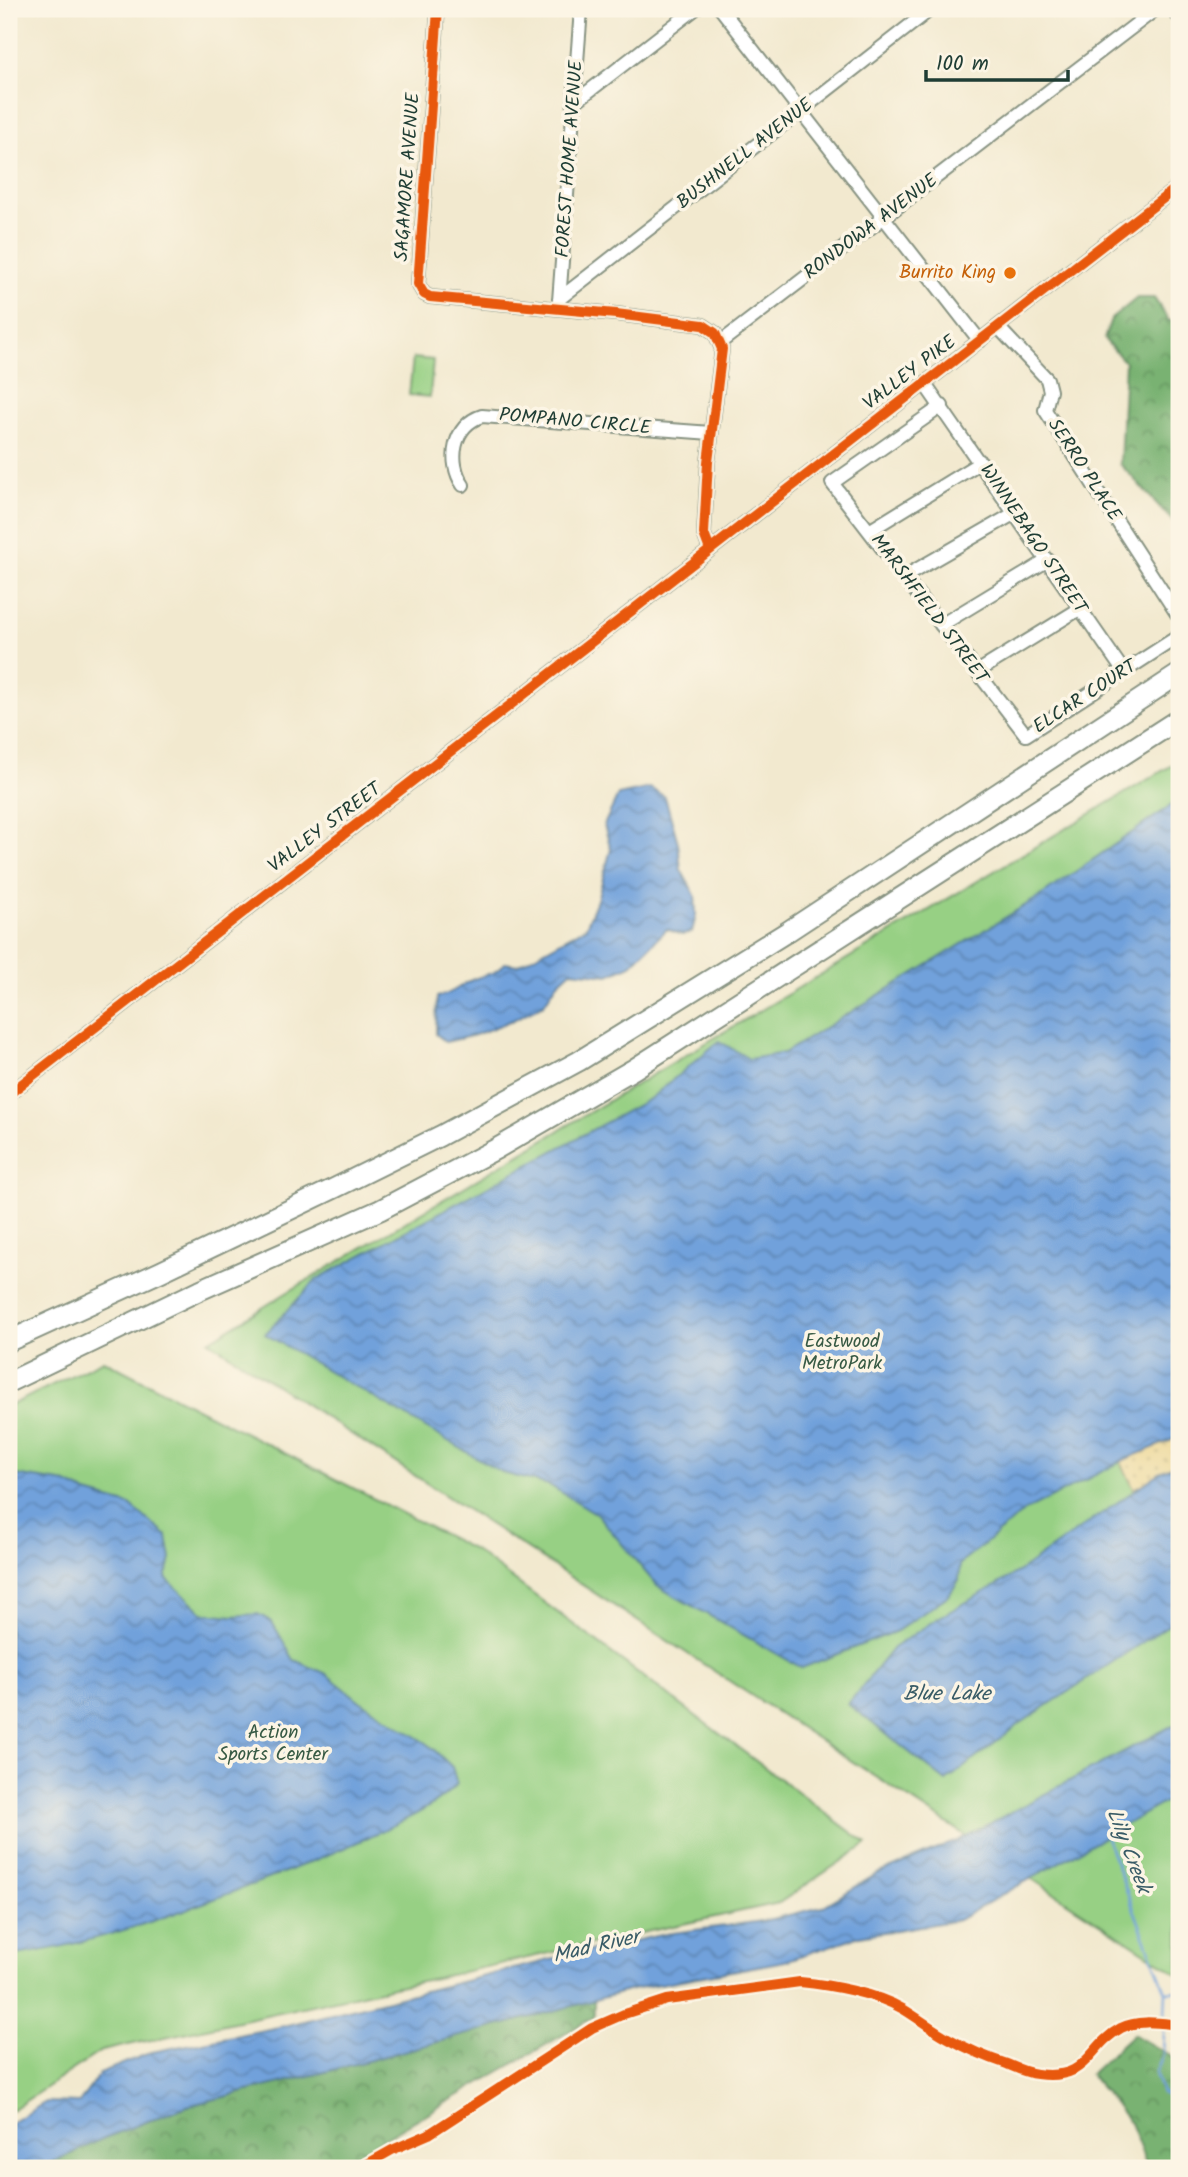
<svg xmlns="http://www.w3.org/2000/svg" width="1188" height="2177" font-family="Kalam,sans-serif">
	<style>
		.green { fill: #97d084; stroke: #5b865c; stroke-width: 2 }
		.forest { fill: url(#forest-crowns); stroke: #4c7853; stroke-width: 2 }
		.sand { fill: url(#sand-dots); stroke: #868c69; stroke-width: 2 }
		.water { fill: url(#water-waves); stroke: #486f88; stroke-width: 2 }
		.lines { fill: none; stroke-linecap: round; stroke-linejoin: round }
		.stream { stroke: #71a1db; stroke-width: 2.5 }
		.minor-casing { stroke: #889382; stroke-width: 16 }
		.highway-casing { stroke: #889382; stroke-width: 23 }
		.minor { stroke: #fff; stroke-width: 12 }
		.highway { stroke: #fff; stroke-width: 19 }
		.cycleway-casing { stroke: #fcf5e5; stroke-width: 15 }
		.cycleway { stroke: #e8590c; stroke-width: 10 }
		.food-dot { fill: #e8710a; stroke: #fcf5e5; stroke-width: 2.5 }
		.labels { text-anchor: middle; dominant-baseline: central; stroke-width: 7; stroke-linejoin: round; paint-order: stroke }
		.street-label { font-size: 19px; fill: #1f3d34; stroke: #fcf5e5 }
		.food-label { font-size: 19px; fill: #c56008; stroke: #fcf5e5; text-anchor: end }
		.park-label { font-size: 19px; fill: #375a44; stroke: #fcf5e5 }
		.water-label { font-size: 21px; font-style: italic; fill: #385b66; stroke: #fcf5e5 }
	</style>
	<defs>
		<pattern id="forest-crowns" width="20" height="18" patternUnits="userSpaceOnUse" patternTransform="scale(1.75)"><rect width="20" height="18" fill="#79b272"/><path d="M2 6a3 3 0 1 1 6 0M12 15a3 3 0 1 1 6 0" fill="none" stroke="#63925e"/></pattern>
		<pattern id="sand-dots" width="8" height="8" patternUnits="userSpaceOnUse" patternTransform="scale(1.75)"><rect width="8" height="8" fill="#eeda9e"/><path d="M2 2h.1M6 6h.1" fill="none" stroke="#ccbc89" stroke-width="1.8" stroke-linecap="round"/></pattern>
		<pattern id="water-waves" width="16" height="10" patternUnits="userSpaceOnUse" patternTransform="scale(1.75)"><rect width="16" height="10" fill="#71a1db"/><path d="M0 5q4-4 8 0t8 0" fill="none" stroke="#5c84b2"/></pattern>
	</defs>
	<rect width="100%" height="100%" fill="#fcf5e5"/>
	<filter id="ink" filterUnits="userSpaceOnUse"><feTurbulence type="fractalNoise" baseFrequency=".0143" numOctaves="2"/><feDisplacementMap in="SourceGraphic" scale="14" xChannelSelector="R" yChannelSelector="G"/><feConvolveMatrix kernelMatrix="1 2 1 2 8 2 1 2 1" color-interpolation-filters="sRGB"/></filter>
	<filter id="wash" filterUnits="userSpaceOnUse"><feTurbulence type="fractalNoise" baseFrequency=".00686" numOctaves="4" result="noise"/><feDisplacementMap in="SourceGraphic" scale="28" xChannelSelector="R" yChannelSelector="G"/><feGaussianBlur stdDeviation="1.57" result="paint"/><feColorMatrix in="noise" values="0 0 0 0 0 0 0 0 0 0 0 0 0 0 0 0 0 1.4 0 .05"/><feComposite in="paint" operator="in"/></filter>
	<g filter="url(#wash)">
		<rect width="100%" height="100%" fill="#f2e9cf"/>
		<path class="green" d="M413,358L433,360L430,397L409,395Z
			M1179,761V1975L209,1341L283,1295Z
			M103,1360L474,1550L867,1844L779,1903L101,2051L9,2112V1406Z"/>
		<path class="forest" d="M1137,298H1154L1169,321L1179,319V528L1120,464L1125,362L1104,339L1111,319Z
			M594,2000V2017L333,2168H41L104,2138L187,2106L329,2071Z
			M1133,2034L1179,2061V2168H1148L1130,2123L1090,2074Z"/>
		<path class="sand" d="M1179,1434V1467L1134,1489L1119,1458Z"/>
		<path class="water" d="M650,788L665,797L678,843L681,870L695,895L696,915L692,932L682,935L667,929L631,965L609,975L571,971L557,984L544,1004L513,1020L475,1035L446,1042L436,1034L437,997C454,994 459,985 474,979C486,974 497,974 505,963L518,965L586,927L597,900L611,849L604,825L618,795Z
			M1179,800V1437L1126,1459L1025,1511L960,1564L959,1580L949,1595L897,1631L802,1668L657,1586L597,1514L549,1485L503,1473L265,1334L317,1279L651,1098L719,1041L749,1059L784,1053L1042,895Z
			M1179,1464V1618L1021,1723L946,1781L848,1704L893,1648L938,1618L1009,1578L1164,1470Z
			M9,1474L67,1483L87,1493L130,1505L167,1536L171,1559L166,1578L203,1613L233,1616L258,1614L272,1622L294,1660L325,1673L360,1701L428,1744L452,1767L457,1784C432,1810 398,1823 366,1838C328,1856 288,1871 248,1886C171,1916 91,1945 9,1956Z
			M1179,1722V1794L958,1920L859,1936L785,1961L643,1987L329,2071L187,2106L104,2138L40,2168H9V2124L46,2102L79,2103L100,2073L152,2052L279,2027L566,1956L665,1934L763,1921L822,1907L877,1874L957,1841Z"/>
		<g class="lines">
			<path class="stream" d="M1105,1835L1166,1992L1163,2055L1155,2073L1162,2093L1179,2101
				M1166,1992L1179,1991"/>
		</g>
	</g>
	<g filter="url(#ink)">
		<g class="lines">
			<defs>
				<path id="minor" d="M438,9L418,284L424,294L430,297L616,314L703,325L715,333L722,349L708,462L704,534L710,550
					M721,9L980,341
					M1172,9L1179,17
					M575,102L695,9
					M559,299L931,9
					M559,301L581,9
					M998,327L1047,379L1050,391L1045,410L1179,617
					M721,342L1156,9
					M924,383L1124,672
					M942,406L832,483L1026,735L1179,636
					M463,485C447,462 453,425 482,416L711,433
					M869,531L981,462
					M904,577L1015,513
					M941,625L1048,560
					M977,672L1081,608
					M9,1094L1179,186"/>
				<path id="highway" d="M9,1341L160,1272L335,1188L440,1136L579,1061L787,932L1179,674
					M9,1382L200,1290L380,1210L496,1149L634,1069L1179,719"/>
			</defs>
			<use href="#minor" class="minor-casing"/>
			<use href="#highway" class="highway-casing"/>
			<use href="#minor" class="minor"/>
			<use href="#highway" class="highway"/>
			<defs>
				<path id="cycleway" d="M438,9L418,284L424,294L430,297L616,314L703,325L715,333L722,349L708,462L704,534L710,550
					M9,1094L1179,186
					M360,2168L392,2150L429,2134L592,2028L624,2014L667,2000L800,1982C830,1985 876,1993 903,2009C918,2018 932,2029 948,2038C967,2049 986,2057 1007,2064C1016,2068 1027,2073 1037,2074C1090,2081 1086,2047 1121,2028C1139,2019 1160,2023 1179,2025"/>
			</defs>
			<use href="#cycleway" class="cycleway-casing"/>
			<use href="#cycleway" class="cycleway"/>
		</g>
	</g>
	<circle class="food-dot" cx="1010" cy="273" r="7"/>
	<g class="labels">
		<g class="street-label">
			<text transform="translate(745 154) rotate(-38)">BUSHNELL AVENUE</text>
			<text transform="translate(570 159) rotate(-86)">FOREST HOME AVENUE</text>
			<text transform="translate(408 177) rotate(-86)">SAGAMORE AVENUE</text>
			<text transform="translate(871 227) rotate(-37)">RONDOWA AVENUE</text>
			<text transform="translate(910 373) rotate(-37)">VALLEY PIKE</text>
			<text transform="translate(575 422) rotate(5)">POMPANO CIRCLE</text>
			<text transform="translate(1084 470) rotate(57)">SERRO PLACE</text>
			<text transform="translate(1033 539) rotate(56)">WINNEBAGO STREET</text>
			<text transform="translate(929 609) rotate(53)">MARSHFIELD STREET</text>
			<text transform="translate(1085 697) rotate(-33)">ELCAR COURT</text>
			<text transform="translate(325 828) rotate(-37)">VALLEY STREET</text>
		</g>
		<g class="food-label">
			<text x="996" y="273">Burrito King</text>
		</g>
		<g class="park-label">
			<text x="842" y="1342">Eastwood<tspan x="842" dy="22">MetroPark</tspan></text>
			<text x="273" y="1733">Action<tspan x="273" dy="22">Sports Center</tspan></text>
		</g>
		<g class="water-label">
			<text x="947" y="1694">Blue Lake</text>
			<text transform="translate(1128 1851) rotate(69)">Lily Creek</text>
			<text transform="translate(596 1947) rotate(-13)">Mad River</text>
		</g>
	</g>
	<rect width="1188" height="2177" fill="none" stroke="#fcf5e5" stroke-width="35"/>
	<path d="M926 70v10h142v-10" fill="none" stroke="#1f3d34" stroke-width="3.5"/>
	<text x="936" y="70" font-size="21" fill="#1f3d34" stroke="#fcf5e5" stroke-width="5" paint-order="stroke">100 m</text>
</svg>
